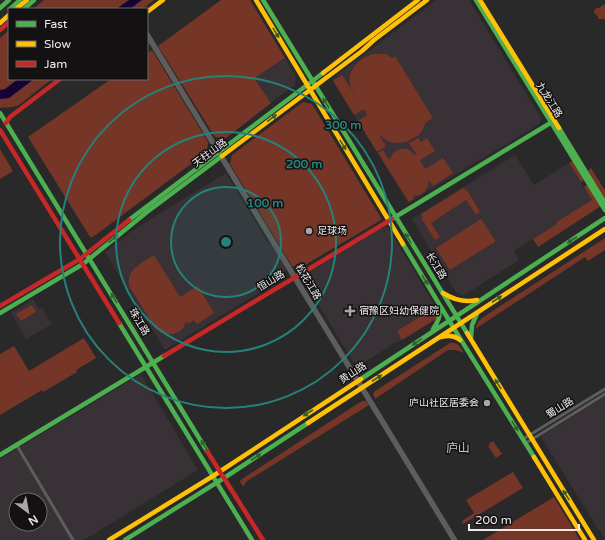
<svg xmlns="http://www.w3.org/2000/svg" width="605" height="540" font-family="'Varela Round','Noto Sans SC',sans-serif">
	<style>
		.built { fill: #383136; fill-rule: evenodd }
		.green { fill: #753527 }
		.water { fill: #130435 }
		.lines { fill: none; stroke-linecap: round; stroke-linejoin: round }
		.street { stroke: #5e5d5e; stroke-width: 3 }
		.fast { stroke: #4caf50; stroke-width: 4.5 }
		.slow { stroke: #ffc107; stroke-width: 4.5 }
		.jam { stroke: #c62828; stroke-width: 4.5 }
		.oneway { fill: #306031 }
		.ring { fill: none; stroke: #25827b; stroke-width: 2 }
		.poi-dot { fill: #a9a7a9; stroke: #131112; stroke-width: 1.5 }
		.labels { text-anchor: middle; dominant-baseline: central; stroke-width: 3; stroke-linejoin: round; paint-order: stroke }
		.street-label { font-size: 10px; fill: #eeebed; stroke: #131112 }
		.poi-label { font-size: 10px; fill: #eeebed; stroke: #131112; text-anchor: start }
		.quarter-label { font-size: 12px; fill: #c8c4c6; stroke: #131112 }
		.centre { fill: #25827b; stroke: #131112; stroke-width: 2 }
		.ring-label { font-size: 12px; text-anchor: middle; font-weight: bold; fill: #25827b; stroke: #131112; stroke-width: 3; stroke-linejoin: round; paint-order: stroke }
	</style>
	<rect width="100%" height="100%" fill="#2a292a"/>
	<path class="built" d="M436,0H469L540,116L541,119L539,124L536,126L408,203L332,79Z
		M285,58L295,74L296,81L294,86L271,103L256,81V77Z
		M515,155L534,185L569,163L592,200L556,222L557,224L514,251L519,260L466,294L463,295L459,294L456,292L412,219Z
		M226,173L268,243L270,242L286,269L283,278L165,350L105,252L133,230Z
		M384,226L388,227L438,311L439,317L397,343L396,342L362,364L353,362L304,280L305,274Z
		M33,299L39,309L42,308L52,324L26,339L11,313Z
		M141,374L198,470L84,540H0V459ZM16,500H40V524H16Z
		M605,396V540L541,437L543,435Z"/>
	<path class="green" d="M44,0H154L142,9H33Z
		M221,0H250L285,58L256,77V81L271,103L226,138L215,137L158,46Z
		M603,5H605V19H598V16L595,14L594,11L596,8H599Z
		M9,30V79H52L19,105C12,108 7,107 0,108V38Z
		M152,50L208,142L207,152L97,234L92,237H90L28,137L111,79H147V54Z
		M373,54H386L392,58L395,56L433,118L426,122L423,129L419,135L406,142L394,143L388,141L379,135L386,146L377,152L358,121L367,115L364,109L354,115L333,81L342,75L357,98C355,94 351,89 350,84C347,70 360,58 373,54Z
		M303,102L312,104L381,218V220L300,268L292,266L230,164L232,155Z
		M418,138L421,142L427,138L435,151L420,160L425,169L443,158L453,173L433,186L429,180C428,190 423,196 413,196L414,199L409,202L378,153L383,150L389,160C395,148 405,144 415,155L416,154L409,143Z
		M0,149L13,171L0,179Z
		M573,161L584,180L581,182L569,163Z
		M591,168L604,189H605V199L588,171Z
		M587,185L601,206L538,247L533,239L557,224L556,222L592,200L584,187Z
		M463,188L467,190L480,212L476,215L466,200L431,223L440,237L435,240L421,218L423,217L421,214Z
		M481,219L495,240V242L451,269H449L436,248Z
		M605,238V250L588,261L585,257L475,329L478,322L482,318Z
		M154,255L180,297L198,286L214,313L197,324L194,320L188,324L186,321C186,322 184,327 183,328C177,337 162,335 155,328L129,286C126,269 142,263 154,255Z
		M32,305L36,312L21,321L16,314Z
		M436,307L438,311L439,317L402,340L397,331Z
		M84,338L96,358L76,370L77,372L43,392L42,390L0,415V354L14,346L29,371Z
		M450,343C458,342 460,347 464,353L456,350H448L375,399L373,394L375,391Z
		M363,401H366L369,405L247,481L244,485L243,487L240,481L242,479L357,404Z
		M493,441L502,454L496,458L488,446L490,445L489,443Z
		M513,472L523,488L463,524L462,521L474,513L466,500Z
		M554,497L580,540H483Z"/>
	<path class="water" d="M129,0H142L130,9H116Z
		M18,79H34L9,98L0,99V90L5,89Z"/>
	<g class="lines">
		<path class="street" d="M147,32L456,540
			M147,37L453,540
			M523,439L605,389
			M526,443L605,394
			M16,444L73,540"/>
		<path class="fast" d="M263,0L467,333
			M476,0L605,210
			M0,8L9,0
			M10,9L20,0
			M24,9L34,0
			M0,113L207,451
			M559,128L605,203
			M392,219L552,122
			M129,220L323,73
			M403,244L453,327L534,457
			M0,313L83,264L147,212L222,156
			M119,323L252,540
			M433,329C438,322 441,316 439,307
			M471,338L472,325L477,314
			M361,379L605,218
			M0,455L164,356
			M125,540L224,478L308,423"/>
		<path class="slow" d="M256,0L403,244
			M480,0L559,128
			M16,9L27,0
			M147,12L163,0
			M0,23L9,15
			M323,73L418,0
			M222,156L362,51L374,40L427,0
			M443,293C454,300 464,303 477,300
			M467,333L594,540
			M441,337C448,335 454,335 460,340
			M308,423L605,229
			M534,457L585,540
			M109,540L213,476L361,379"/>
		<path class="jam" d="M0,30L9,22
			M6,123L10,117L60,79
			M0,130L119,323
			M0,306L80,259L129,220
			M164,356L392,219
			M207,451L263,540"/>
	</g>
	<defs><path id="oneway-solid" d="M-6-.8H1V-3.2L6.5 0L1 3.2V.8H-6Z"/></defs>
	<g class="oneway">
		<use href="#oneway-solid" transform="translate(276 33) rotate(59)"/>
		<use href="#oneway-solid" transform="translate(326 103) rotate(-121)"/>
		<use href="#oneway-solid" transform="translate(272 118) rotate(-37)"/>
		<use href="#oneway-solid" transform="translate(343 145) rotate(59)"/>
		<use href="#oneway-solid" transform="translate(408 238) rotate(-121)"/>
		<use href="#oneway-solid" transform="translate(113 239) rotate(-38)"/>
		<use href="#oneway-solid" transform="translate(572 240) rotate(147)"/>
		<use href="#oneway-solid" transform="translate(425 280) rotate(59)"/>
		<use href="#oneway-solid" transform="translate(114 298) rotate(-121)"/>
		<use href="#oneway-solid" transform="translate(497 299) rotate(-33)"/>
		<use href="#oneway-solid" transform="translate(417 342) rotate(146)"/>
		<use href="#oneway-solid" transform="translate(377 378) rotate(-33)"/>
		<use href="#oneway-solid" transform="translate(498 384) rotate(-122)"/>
		<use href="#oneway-solid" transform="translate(308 413) rotate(147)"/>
		<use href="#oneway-solid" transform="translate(515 426) rotate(58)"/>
		<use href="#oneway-solid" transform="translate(204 445) rotate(-121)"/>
		<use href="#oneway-solid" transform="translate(256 457) rotate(-33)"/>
		<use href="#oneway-solid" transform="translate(566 495) rotate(-122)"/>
	</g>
	<circle cx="226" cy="242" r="55" fill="#25827b" fill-opacity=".12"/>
	<g class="ring">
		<circle cx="226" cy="242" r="55"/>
		<circle cx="226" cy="242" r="110"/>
		<circle cx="226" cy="242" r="166"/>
	</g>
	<g class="poi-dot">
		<circle cx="309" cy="231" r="4"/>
		<path d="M348 305h4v4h4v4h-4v4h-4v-4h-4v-4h4z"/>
		<circle cx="487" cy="403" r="4"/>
	</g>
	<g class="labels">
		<g class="street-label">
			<text transform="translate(549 100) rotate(58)">九龙江路</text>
			<text transform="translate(210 153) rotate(-37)">天柱山路</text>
			<text transform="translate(436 266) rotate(59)">长江路</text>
			<text transform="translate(271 281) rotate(-31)">恒山路</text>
			<text transform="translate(308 282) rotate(59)">松花江路</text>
			<text transform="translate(139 322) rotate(59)">珠江路</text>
			<text transform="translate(353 373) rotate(-33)">黄山路</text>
			<text transform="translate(560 408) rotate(-32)">蜀山路</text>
		</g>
		<g class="poi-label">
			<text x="317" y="231">足球场</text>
			<text x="359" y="311">宿豫区妇幼保健院</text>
			<text x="479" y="403" text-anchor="end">庐山社区居委会</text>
		</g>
		<g class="quarter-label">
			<text x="458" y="448">庐山</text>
		</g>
	</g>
	<circle cx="226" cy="242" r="6" class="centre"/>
	<g class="ring-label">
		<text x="343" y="129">300 m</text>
		<text x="304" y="168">200 m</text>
		<text x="265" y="207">100 m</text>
	</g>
	<rect x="8" y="8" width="140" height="72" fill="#131112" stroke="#6b686a"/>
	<rect x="16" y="21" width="20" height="6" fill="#4caf50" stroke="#6b686a"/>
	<text x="44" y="28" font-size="12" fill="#eeebed">Fast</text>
	<rect x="16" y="41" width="20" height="6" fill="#ffc107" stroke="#6b686a"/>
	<text x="44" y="48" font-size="12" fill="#eeebed">Slow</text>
	<rect x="16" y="61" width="20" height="6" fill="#c62828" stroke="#6b686a"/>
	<text x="44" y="68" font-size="12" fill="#eeebed">Jam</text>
	<g transform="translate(28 512) rotate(148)"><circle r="19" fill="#131112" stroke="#6b686a"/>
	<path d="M0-3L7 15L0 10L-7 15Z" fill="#a9a7a9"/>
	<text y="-6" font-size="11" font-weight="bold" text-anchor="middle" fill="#eeebed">N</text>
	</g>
	<path d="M469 524v6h110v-6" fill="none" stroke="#eeebed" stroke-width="2"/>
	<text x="475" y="524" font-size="12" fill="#eeebed" stroke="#131112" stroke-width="3" paint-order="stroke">200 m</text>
</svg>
